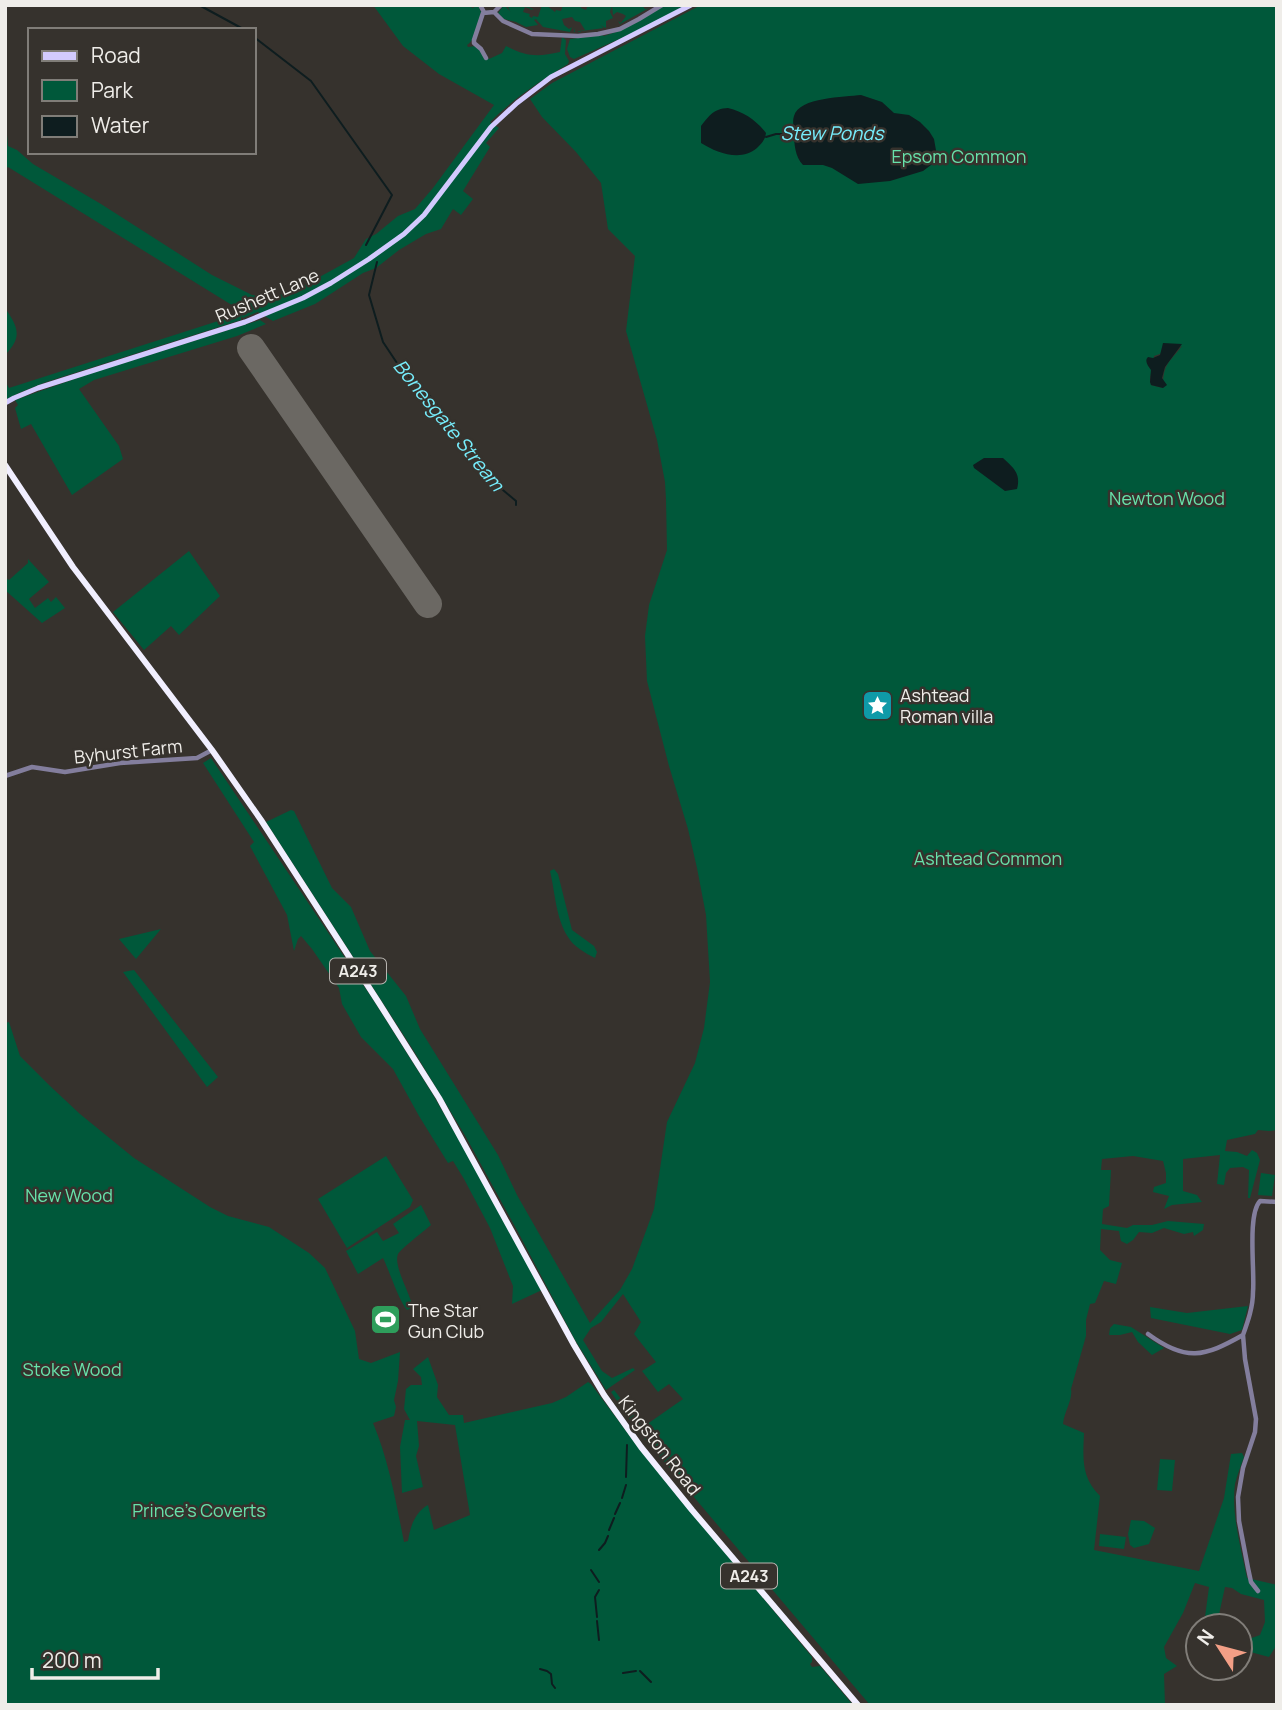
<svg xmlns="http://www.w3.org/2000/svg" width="1282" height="1710" font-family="Manrope,sans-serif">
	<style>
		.green { fill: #00583a; fill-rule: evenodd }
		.water { fill: #0e1d1f }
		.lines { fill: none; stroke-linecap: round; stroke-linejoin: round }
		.stream { stroke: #0e1d1f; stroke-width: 2 }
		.runway { stroke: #6b6863; stroke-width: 28 }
		.minor { stroke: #837e9d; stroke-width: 4.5 }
		.major { stroke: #d2cafe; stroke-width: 5 }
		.highway { stroke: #f1efff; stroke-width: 6 }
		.labels { text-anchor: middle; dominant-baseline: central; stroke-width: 5; stroke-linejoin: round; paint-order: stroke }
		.shield { fill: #36322d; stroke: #b8b5b1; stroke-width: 2 }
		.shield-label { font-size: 16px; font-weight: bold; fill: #efede9 }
		.park-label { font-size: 18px; fill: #67e2aa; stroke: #36322d }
		.street-label { font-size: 18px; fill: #efede9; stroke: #36322d }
		.poi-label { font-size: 18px; fill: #efede9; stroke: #36322d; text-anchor: start }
		.water-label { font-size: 19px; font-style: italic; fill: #77eefd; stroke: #36322d }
	</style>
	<rect width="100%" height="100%" fill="#36322d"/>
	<path class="green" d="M373,5H467L473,8L476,5H478L481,12C478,22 477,39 467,45L468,47L476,46L489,59L502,53L506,46C527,57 538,57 560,52L562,37L566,40L565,54L569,61L568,64C540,81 513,99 490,122L499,128L486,143L490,147L463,191L473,199L461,215L453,209L441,229L426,234L399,250L376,268L363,273L315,304L273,321L258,312L243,318L241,316V320L46,382L21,392L5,400V381L9,388L240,314L235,307L8,167L5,169V113L8,146L17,150L33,164L101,204L212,275L252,295L271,297L291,292L294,295V291L354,258L366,239L376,234L398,216L415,209L433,188L494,105L439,74L403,46Z
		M504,5L510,11L515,21L508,7L510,5H524L533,9V10L525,7L523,12L530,14L529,16L532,18L533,16L538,17L542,5H546L555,12L556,10L561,11L563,5H581V8L586,10L588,5H642L645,9L649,8L620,24L618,21L621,23L626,16L623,14L617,12L613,15L612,6L610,12L613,18L606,21V28L600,25L604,28L574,32L575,28V32L585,30L580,22L575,21L572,17L562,19L564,25L569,29L572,27L570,32L543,27L536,19L534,20L538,25L526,27L516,22L504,19L498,13Z
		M664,5H686L642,29L574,59L570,57L567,49L570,39L602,35L604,36L619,31Z
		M701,5H1277V1130L1269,1131L1258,1130L1255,1134L1227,1140L1225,1151L1237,1152L1247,1156L1252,1150L1257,1153L1260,1160L1250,1198H1248L1249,1170L1243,1167L1230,1168L1226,1173L1224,1185L1217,1184L1220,1155L1183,1159V1191L1197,1195L1202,1202L1172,1205L1164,1209L1169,1196L1153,1192L1154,1187L1166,1183V1173L1163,1161L1133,1156L1102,1159L1101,1170H1111L1109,1206L1103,1209L1102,1224L1127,1228L1133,1225H1152L1168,1221L1204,1224L1203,1230L1194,1236L1193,1232L1184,1234L1164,1228L1152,1233L1139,1232L1133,1240L1127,1244L1121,1241L1119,1231L1101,1229L1100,1250L1110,1260L1122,1263L1116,1284L1104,1281L1095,1303L1090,1304L1086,1320V1336L1071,1389C1073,1400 1064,1412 1063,1424L1084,1433C1083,1459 1081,1477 1100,1496L1094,1550L1199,1571L1224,1498L1231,1454L1242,1453L1244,1457C1241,1466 1237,1475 1235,1484C1231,1514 1241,1548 1247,1578L1277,1585L1276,1646L1269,1657L1243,1650L1246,1640L1260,1635L1265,1622L1264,1600L1241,1594L1232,1588L1225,1587L1218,1619L1205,1617L1209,1587L1195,1583L1183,1613L1164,1647L1166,1658L1177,1666L1164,1674L1165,1705H870L638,1431L611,1392L614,1390L643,1427L683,1399L669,1384L658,1392L642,1371L656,1362L634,1334L641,1322L623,1294L601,1322L591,1328L583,1340L602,1371L612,1378L633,1368L635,1370L606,1390L575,1340L518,1232L466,1137L412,1048L266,822L291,810L294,811L332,888L351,907L370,951L406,996L420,1029L498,1155L517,1195L590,1323L620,1290L632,1269L654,1209L667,1122L695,1063L704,1028L710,982L706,915L697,868L688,829L669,766L647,681L645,636L649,605L667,550L666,499L665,482L657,440L626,331L635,256L608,229L601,183L576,152L542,117L530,99L552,83ZM1182,346C1168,364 1163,364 1163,388L1151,385L1150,379L1154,356Z
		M5,308C18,327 23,337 5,355Z
		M260,320L266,324L237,336L94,380L79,389L119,446L123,459L72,495L31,424L21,429L15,408L18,405L15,400L89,374Z
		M189,551L220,596L179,635L171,626L144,650L113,612Z
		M28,559L49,582L29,599L35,608L48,598L51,602L56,597L65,608L42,623L5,590V578L9,580L28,563Z
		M211,758L374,1001L432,1093L500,1211L542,1290L512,1304L513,1286L490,1228L464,1179L453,1161L448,1163L419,1116L393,1069L361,1037L342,1004L339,988L312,949L301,936L298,939L294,951L287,915L250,846L254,842L203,763Z
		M554,869L558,874L572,930L594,946L597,952L595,958C585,953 573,946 568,937C556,919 555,892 550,871Z
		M161,929L136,959L119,939Z
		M134,970L218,1077L207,1087L123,972Z
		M9,1022L20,1056L49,1085L80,1114L134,1158L210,1207L228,1216L269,1227L309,1253L325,1268L355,1331L359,1359L371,1363L400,1352L398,1381L394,1400L396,1407L394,1416L373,1423C389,1461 396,1502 404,1542L408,1541C410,1527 415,1512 428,1505L434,1530L470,1515L455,1425L417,1421L419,1446L416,1456L423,1487L402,1493L400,1447L405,1420H410L404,1409L406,1389L411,1385H422L421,1377L413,1369L428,1357L438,1385L437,1397L449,1415H463L464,1423L552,1403L566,1397L588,1382L591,1384L641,1451L812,1657V1662L810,1664L812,1667L820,1666L853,1705H664L662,1703L657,1705H5V1023Z
		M386,1156L413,1200L410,1207L347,1248L318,1199Z
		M1261,1173L1275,1175L1272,1196L1258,1195Z
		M421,1205L431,1225C424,1231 402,1248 398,1254C393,1265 410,1294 413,1307L407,1310C398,1299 390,1272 383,1258L358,1274L346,1251L377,1232L383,1241L399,1233L393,1224Z
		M1248,1306L1242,1330L1230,1334L1151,1318L1150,1307L1187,1313Z
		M1114,1324L1131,1327L1164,1348L1152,1355L1138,1342L1132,1332L1120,1335H1109L1110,1328Z
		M1160,1459L1175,1460L1172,1491L1157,1490Z
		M1131,1520L1144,1521L1155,1528L1149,1544L1134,1548L1130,1545L1128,1534Z
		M1100,1534L1126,1537L1124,1549L1099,1546Z"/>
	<path class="water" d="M861,95L882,102L894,113L909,115L920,122L929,131L934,139L937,156L935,162L923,171L890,181L858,184L832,168L823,165H803C795,157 794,143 794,133C794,128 792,121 794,116C799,97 845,97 861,95Z
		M728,108C744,112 756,120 766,133C765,140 762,143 757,148C741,162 717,153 701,143V126C710,115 713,109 728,108Z
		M1163,343L1182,344L1165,367L1162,378L1167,385L1163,388L1151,385L1150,382L1151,370C1148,366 1144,361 1148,357L1153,358L1160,355Z
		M984,458H1003C1014,468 1021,474 1017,489L1005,491L974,468L973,465Z"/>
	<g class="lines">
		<path class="stream" d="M199,5L245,30
			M254,37L311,81L392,195L366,245
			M766,137L776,134H794
			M377,262L369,295L383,342L401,369L434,400L453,435L472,452L492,475L497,485L516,501V505
			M626,1477L627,1445
			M622,1498L626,1485
			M615,1514L620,1503
			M609,1530L614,1518
			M599,1550L605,1543L608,1536
			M591,1570L599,1582
			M597,1617L595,1597L599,1590
			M597,1621L599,1640
			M540,1669L547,1671L551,1674L552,1684L555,1688
			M640,1671L651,1682
			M623,1673L636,1671"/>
		<path class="runway" d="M251,348L428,604"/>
		<path class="minor" d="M480,5L484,12
			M501,5L494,12L503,21L532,34L578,36L598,34L620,29L639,19L662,5
			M486,58L481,49L474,43V40L483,13L494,12
			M5,776L32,767L65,772L120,763L197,758L212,750
			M1148,1334C1186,1362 1204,1357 1243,1335C1248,1321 1253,1307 1253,1292C1255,1272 1247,1215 1260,1201L1277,1202
			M1243,1335L1245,1359L1256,1419L1255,1432L1243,1468L1238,1497L1239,1521L1248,1568L1251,1582L1258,1591"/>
		<path class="major" d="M5,403L14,398L38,388L245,322L303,298L331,283L369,259L404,234L424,215L491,127L517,103L551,77L691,5"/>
		<path class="highway" d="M5,465L73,567L212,750L261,820L379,1003L439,1098L574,1345L604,1395L641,1447L692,1510L858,1705"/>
	</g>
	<defs>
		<symbol id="sight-square" viewBox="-11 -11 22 22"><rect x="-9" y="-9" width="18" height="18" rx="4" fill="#0f9aa8" stroke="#36322d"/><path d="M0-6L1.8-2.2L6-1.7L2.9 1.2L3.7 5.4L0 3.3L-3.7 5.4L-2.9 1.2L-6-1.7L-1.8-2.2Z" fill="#fff"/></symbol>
		<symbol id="stadium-square" viewBox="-11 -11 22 22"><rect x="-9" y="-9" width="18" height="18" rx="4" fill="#2e9e5b" stroke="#36322d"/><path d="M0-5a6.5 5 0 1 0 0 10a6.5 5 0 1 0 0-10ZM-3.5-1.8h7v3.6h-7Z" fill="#fff"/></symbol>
	</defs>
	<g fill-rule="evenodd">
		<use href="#sight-square" x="860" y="688" width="35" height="35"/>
		<use href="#stadium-square" x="368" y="1302" width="35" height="35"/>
	</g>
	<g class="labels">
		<g class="shield">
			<rect x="330" y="958.5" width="56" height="25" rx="5"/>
			<rect x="721" y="1563.5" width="56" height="25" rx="5"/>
		</g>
		<g class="shield-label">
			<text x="358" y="971">A243</text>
			<text x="749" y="1576">A243</text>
		</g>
		<g class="park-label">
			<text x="959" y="156">Epsom Common</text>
			<text x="1167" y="498">Newton Wood</text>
			<text x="988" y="858">Ashtead Common</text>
			<text x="69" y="1195">New Wood</text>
			<text x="72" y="1369">Stoke Wood</text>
			<text x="199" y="1510">Prince's Coverts</text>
		</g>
		<g class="street-label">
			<text transform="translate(267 295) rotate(-23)">Rushett Lane</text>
			<text transform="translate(128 751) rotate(-6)">Byhurst Farm</text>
			<text transform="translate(660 1445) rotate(52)">Kingston Road</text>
		</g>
		<g class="poi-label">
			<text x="900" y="695">Ashtead<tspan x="900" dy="21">Roman villa</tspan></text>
			<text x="408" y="1310">The Star<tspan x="408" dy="21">Gun Club</tspan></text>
		</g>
		<g class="water-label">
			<text x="832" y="133">Stew Ponds</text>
			<text transform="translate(449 425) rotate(51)">Bonesgate Stream</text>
		</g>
	</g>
	<rect width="1282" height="1710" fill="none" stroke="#efede9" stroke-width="14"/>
	<rect x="28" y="28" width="228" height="126" fill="#36322d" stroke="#807d78" stroke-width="2"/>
	<rect x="42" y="51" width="35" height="10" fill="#d2cafe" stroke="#807d78" stroke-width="2"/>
	<text x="91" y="63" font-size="21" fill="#efede9">Road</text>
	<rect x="42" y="80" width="35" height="21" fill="#00583a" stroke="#807d78" stroke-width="2"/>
	<text x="91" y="98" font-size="21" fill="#efede9">Park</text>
	<rect x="42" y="116" width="35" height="21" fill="#0e1d1f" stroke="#807d78" stroke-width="2"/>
	<text x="91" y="133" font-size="21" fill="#efede9">Water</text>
	<g transform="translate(1219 1647) rotate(306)"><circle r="33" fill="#36322d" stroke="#807d78" stroke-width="2"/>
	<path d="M0-5L12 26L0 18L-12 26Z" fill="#f39f86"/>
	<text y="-10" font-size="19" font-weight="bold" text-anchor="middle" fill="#efede9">N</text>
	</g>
	<path d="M32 1668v10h126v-10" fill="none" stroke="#efede9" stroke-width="3.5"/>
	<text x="42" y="1668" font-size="21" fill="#efede9" stroke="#36322d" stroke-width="5" paint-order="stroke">200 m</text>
</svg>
